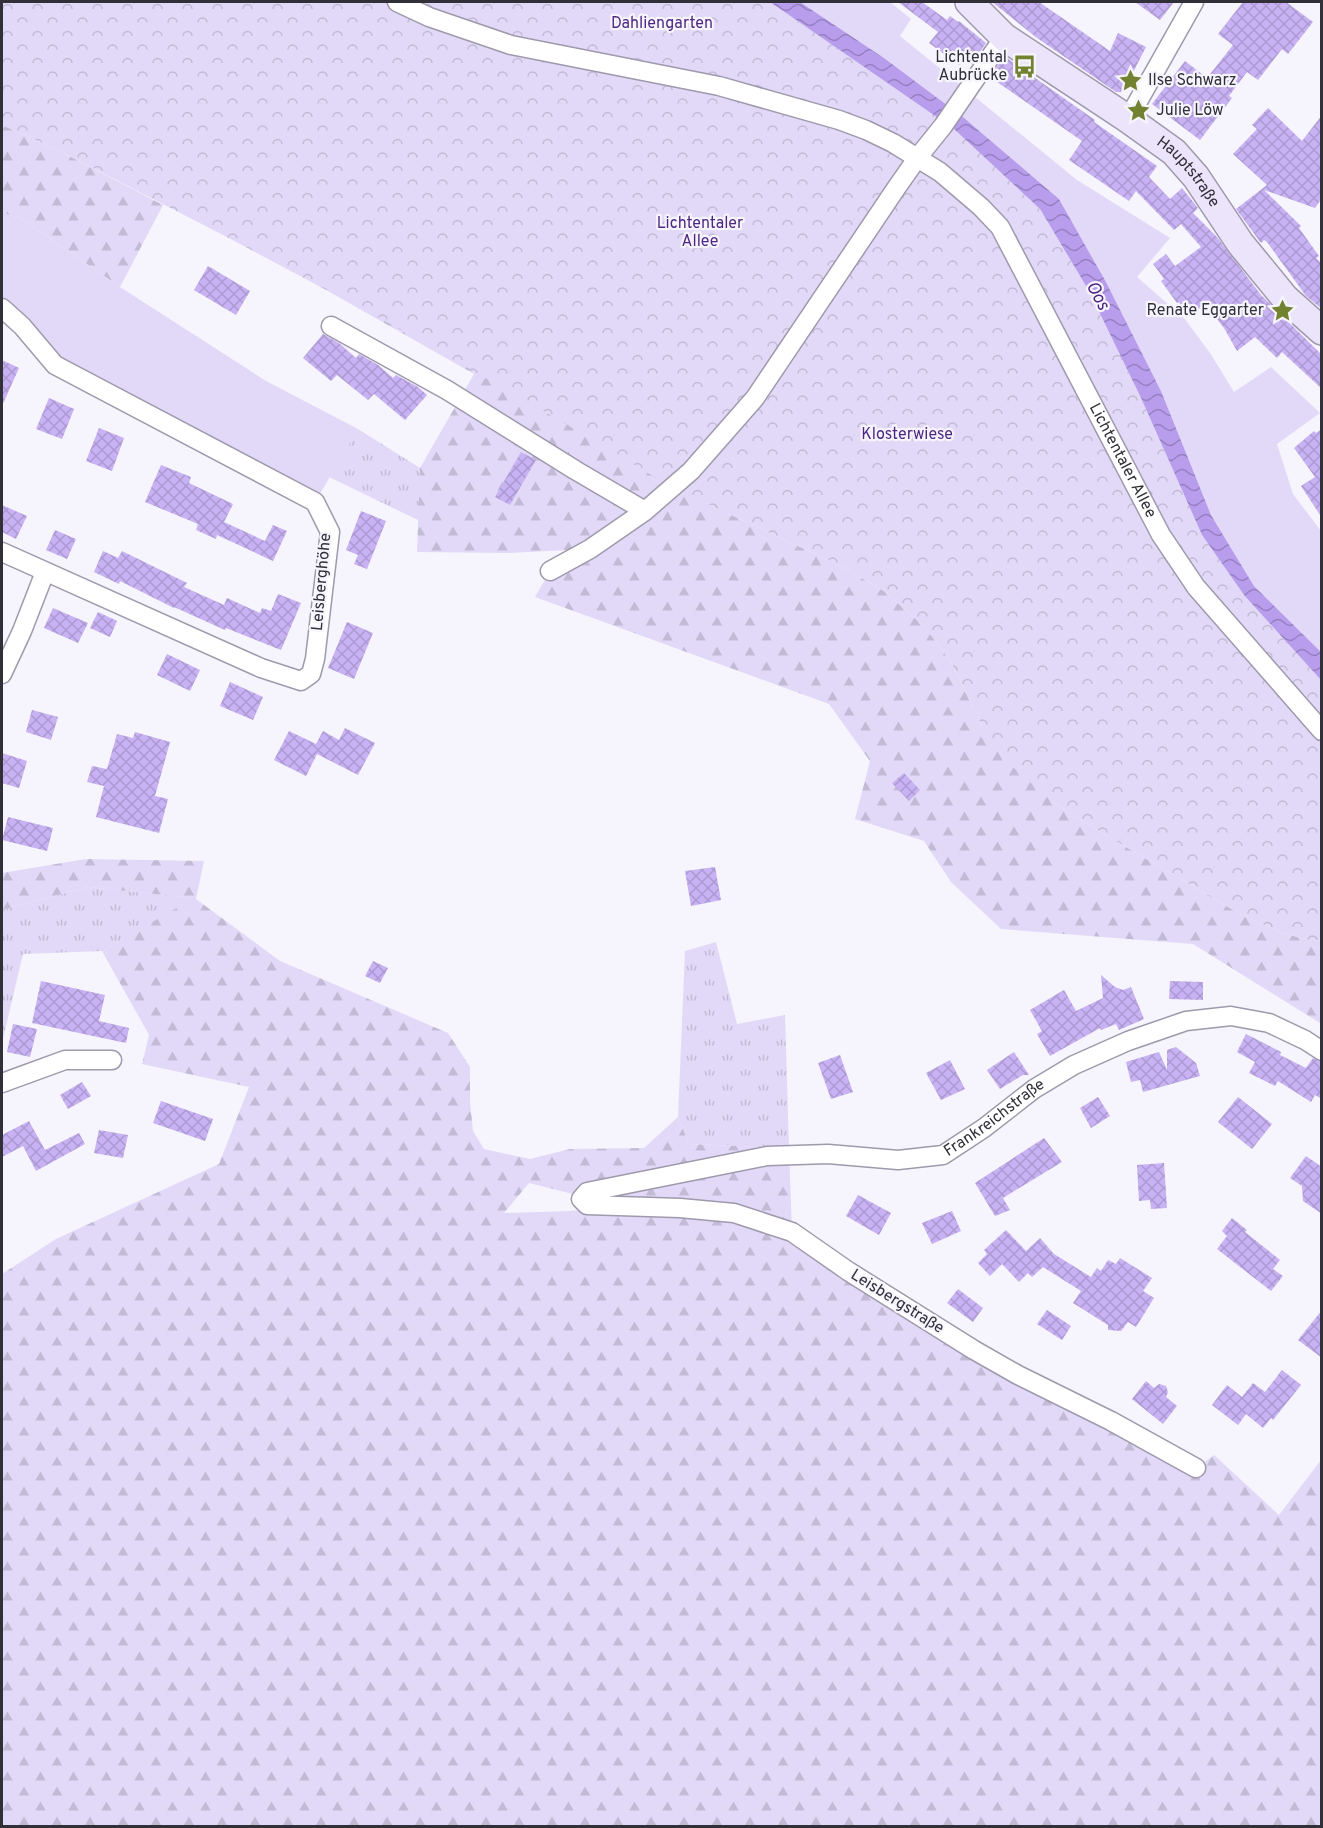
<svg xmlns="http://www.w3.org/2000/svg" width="1323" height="1828" font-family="Overpass,sans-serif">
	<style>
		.grass { fill: url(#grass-tufts) }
		.forest { fill: url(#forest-firs); fill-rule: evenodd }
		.park { fill: url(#park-crowns) }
		.garden { fill: #e2d9f8 }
		.water { fill: url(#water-waves) }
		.building { fill: url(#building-cross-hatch) }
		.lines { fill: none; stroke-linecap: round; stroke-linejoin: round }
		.street-casing { stroke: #9f99ac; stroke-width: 21 }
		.secondary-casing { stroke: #9f99ac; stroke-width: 30 }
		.street { stroke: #fff; stroke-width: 18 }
		.secondary { stroke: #ece4fb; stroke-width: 27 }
		.labels { text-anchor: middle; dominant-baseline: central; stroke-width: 4.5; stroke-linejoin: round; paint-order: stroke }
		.park-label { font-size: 16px; fill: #4e2782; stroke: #f6f4fc }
		.poi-label { font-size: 16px; fill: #312f37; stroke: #f6f4fc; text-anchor: end }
		.street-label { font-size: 16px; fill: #312f37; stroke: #f6f4fc }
		.water-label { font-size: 18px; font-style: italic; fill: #4d2580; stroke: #f6f4fc }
	</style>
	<defs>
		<pattern id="grass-tufts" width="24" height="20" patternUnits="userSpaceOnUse" patternTransform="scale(1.5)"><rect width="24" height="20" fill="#e2d9f8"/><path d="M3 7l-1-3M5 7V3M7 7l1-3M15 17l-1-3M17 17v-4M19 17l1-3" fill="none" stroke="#c2bbd5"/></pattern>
		<pattern id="forest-firs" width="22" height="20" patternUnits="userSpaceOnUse" patternTransform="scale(1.5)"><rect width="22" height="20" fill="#e2d9f8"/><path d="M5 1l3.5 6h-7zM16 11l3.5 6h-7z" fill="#c2bbd5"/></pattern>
		<pattern id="park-crowns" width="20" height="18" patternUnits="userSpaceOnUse" patternTransform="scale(1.5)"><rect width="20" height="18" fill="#e2d9f8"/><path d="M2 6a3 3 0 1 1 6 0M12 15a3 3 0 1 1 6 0" fill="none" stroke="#c2bbd5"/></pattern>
		<pattern id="water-waves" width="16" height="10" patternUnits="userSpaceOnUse" patternTransform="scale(1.5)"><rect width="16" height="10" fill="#b89ded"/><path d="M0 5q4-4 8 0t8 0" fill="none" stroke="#9680c1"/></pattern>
		<pattern id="building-cross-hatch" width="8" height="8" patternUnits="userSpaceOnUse" patternTransform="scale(1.5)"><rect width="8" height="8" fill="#c8b2f3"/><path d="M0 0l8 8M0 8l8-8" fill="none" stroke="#ac99d1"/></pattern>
	</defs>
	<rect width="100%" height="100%" fill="#f6f4fc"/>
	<path class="grass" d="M358,429L420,468V521L329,477Z
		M88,887L196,898L102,951L23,954L2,1043V910Z
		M716,942L737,1024L785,1015L789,1148L689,1144L678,1117L685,951Z"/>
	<path class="forest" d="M2,125L54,148L163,205L120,287L20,218L2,213Z
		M321,251L697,499L839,565L884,591L925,627L951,662L983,728L1052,801L1094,828L1240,914L1282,933L1313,941L1321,940V1021L1320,1023L1193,944L1001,929L951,882L924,841L855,819L870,761L829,704L535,597L550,571L588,549L507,553L417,552L420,468L474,374L305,278Z
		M86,859L204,861L196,899L280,961L448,1033L470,1067V1101L473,1131L484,1149L530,1159L570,1149L644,1148L678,1117L689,1144L789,1148L792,1232L848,1271L1196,1468L1214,1455L1279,1515L1321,1460V1826H2V1274L56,1239L219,1164L249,1087L142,1064L149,1035L102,951L194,898L88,887L2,910V873ZM529,1183L621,1206L570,1211L504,1213Z"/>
	<path class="park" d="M2,2H770L954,129L1040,209L1089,291L1141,398L1202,535L1244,595L1321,680V940L1313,941L1282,933L1240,914L1094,828L1052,801L1015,769L983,728L951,662L925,627L884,591L839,565L673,488L566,424L396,327L223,235L54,148L2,125Z"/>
	<path class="garden" d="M800,2H890L911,19L900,36L1077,180L1170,238L1137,277L1184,318L1210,353L1234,392L1271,367L1320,413L1277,444L1293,494L1321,531V652L1254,586L1211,515L1161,391L1106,282L1059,199L963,117L884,58Z
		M2,213L20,218L120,287L266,381L358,429L315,502L55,365L2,308Z"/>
	<path class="water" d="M770,2H800L884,58L963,117L1059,199L1106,282L1161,391L1211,515L1254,586L1321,652V680L1244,595L1202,535L1141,398L1089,291L1040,209L954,129Z"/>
	<path class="building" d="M898,2H922L947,20L950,16L958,22L959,21L986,43L972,64L964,58L959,65L929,43L938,32Z
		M992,2H1039L1110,51L1118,33L1146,47L1123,92H1116L1037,38Z
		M1135,2H1174L1160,20Z
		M1243,2H1286L1313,22L1288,54L1282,49L1258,80L1247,72L1229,96L1232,98L1200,140L1152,104L1185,61L1207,78L1233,45L1218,34Z
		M1004,56L1095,120L1094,122L1157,166L1149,177L1170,199L1182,188L1198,208L1193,213L1217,237L1261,295L1322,355V389L1282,352L1277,358L1255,337L1237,351L1224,328L1205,304L1194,312L1190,307L1187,309L1183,303L1181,305L1179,302L1177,303L1161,281L1164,279L1162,276L1153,264L1166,254L1175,266L1201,247L1181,224L1174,230L1136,191L1129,201L1069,160L1082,141L990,77Z
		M1268,108L1302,141L1322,115V198L1315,208L1264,190L1301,226L1299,228L1319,256L1316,258L1322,264V309L1306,296L1267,242L1264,240L1261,243L1236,209L1267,185L1233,154L1257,129L1252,125Z
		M208,266L250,291L236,315L194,290Z
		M323,334L339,343L356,358L359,354L378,365L393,378L396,375L418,387L427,395L405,420L374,394L368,400L337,375L331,381L303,358Z
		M2,360L19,368L2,406Z
		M49,398L74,409L62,439L36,429Z
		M99,428L124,438L112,471L86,461Z
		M1322,429V518L1301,486L1315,477L1294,448L1314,431L1316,433Z
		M521,452L536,460L510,505L495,497Z
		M161,465L191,477L189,483L233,504L224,522L265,541L273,525L287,531L273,561L217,535L216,539L196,530L198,524L145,502Z
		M2,505L27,516L16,539L2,532Z
		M361,511L386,521L367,569L354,564L358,555L346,550Z
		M55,530L76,539L67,559L46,550Z
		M103,551L118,558L122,551L187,583L184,587L224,605L227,598L260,613L262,608L271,611L278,594L301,603L281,650L226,628L225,630L174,607V608L120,581L119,584L94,572Z
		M53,608L88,623L78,643L44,628Z
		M98,612L117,621L110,637L90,628Z
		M347,622L373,633L354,679L328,668Z
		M167,654L200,670L190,691L157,675Z
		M230,682L263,697L253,720L220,706Z
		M32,710L58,717L51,740L26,732Z
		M345,728L375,743L358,775L317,754L306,776L274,760L289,731L316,744L323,731L339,740Z
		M135,732L170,742L155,796L168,799L159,833L96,817L104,786L87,782L92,766L107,769L117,734L133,738Z
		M2,753L27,761L19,788L2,783Z
		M904,773L920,790L909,801L892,783Z
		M8,817L53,828L47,851L2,840Z
		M715,867L721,900L691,906L685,871Z
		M373,961L388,968L380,983L365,976Z
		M1101,975L1115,987L1123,990L1131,987L1144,1019L1119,1030L1116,1024L1101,1030L1100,1028L1050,1056L1037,1034L1042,1031L1030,1010L1064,990L1076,1011L1103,998Z
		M41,981L105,995L99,1021L129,1028L126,1043L32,1023Z
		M1170,981L1203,982V1000L1169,999Z
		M13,1024L37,1029L30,1057L7,1052Z
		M1246,1034L1281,1052L1280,1055L1306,1068L1313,1058L1322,1062V1099L1315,1095L1311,1102L1278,1081L1275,1086L1249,1073L1255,1062L1237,1052Z
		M1176,1047L1196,1063L1200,1076L1143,1092L1140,1080L1131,1082L1126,1062L1159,1052L1167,1070V1050Z
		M1014,1052L1029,1075H1023L1000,1089L987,1070Z
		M840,1055L853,1092L831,1099L818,1063Z
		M950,1060L965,1089L941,1100L926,1073Z
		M82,1082L91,1096L68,1109L60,1095Z
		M1098,1097L1110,1116L1091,1128L1080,1108Z
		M1238,1097L1272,1124L1252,1149L1218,1122Z
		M161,1101L213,1119L205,1141L153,1123Z
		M29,1121L45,1150L79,1133L85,1144L36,1171L23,1146L2,1157V1135Z
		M99,1130L128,1135L123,1158L94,1153Z
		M1044,1138L1062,1162L1003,1198L1010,1210L995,1216L975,1183Z
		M1306,1156L1322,1167V1214L1303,1201L1302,1186L1290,1178Z
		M1164,1163L1167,1208L1151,1209L1150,1200L1139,1201L1137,1165Z
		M858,1195L891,1213L879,1235L846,1216Z
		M952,1211L961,1231L932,1244L922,1223Z
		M1232,1218L1247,1230L1245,1232L1280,1260L1273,1269L1283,1276L1271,1291L1217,1249L1227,1236L1222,1231Z
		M1006,1230L1026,1251L1040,1238L1054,1254L1091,1277L1097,1268L1101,1271L1108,1260L1116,1264L1120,1258L1152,1278L1143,1291L1154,1298L1136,1327L1128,1322L1121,1331L1108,1330V1325L1073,1303L1081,1291L1043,1267L1032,1277L1028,1273L1019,1282L1002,1264L990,1276L978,1263L987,1254L984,1250Z
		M958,1289L983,1308L973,1322L947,1303Z
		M1047,1310L1071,1326L1062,1340L1037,1324Z
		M1322,1310V1358L1298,1340Z
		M1282,1370L1301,1385L1273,1420L1271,1418L1263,1428L1246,1414L1238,1425L1212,1405L1227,1385L1242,1397L1253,1383L1265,1392Z
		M1146,1381L1154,1388L1159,1384L1166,1386L1168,1392L1166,1397L1177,1406L1163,1424L1132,1399Z"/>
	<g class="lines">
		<defs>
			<g id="street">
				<path id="s1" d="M397,2L429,17L511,45L719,86L839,120L866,130L893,143L940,172L981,207L1000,227L1161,535L1196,587L1322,731"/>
				<path d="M1128,119L1194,2"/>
				<path d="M2,308L22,326L55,365L315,502L330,532L315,659L311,674L301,681L261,668L2,552"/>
				<path d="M331,326L447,390L575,470L645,511"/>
				<path d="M550,571L590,549L645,511L691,471L755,398L897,187L918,157L943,126L1004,37"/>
				<path d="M2,674L22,631L45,572"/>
				<path d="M2,1083L65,1060H112"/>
				<path id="s2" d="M1196,1468L1111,1421L1018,1375L974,1350L848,1271L792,1232L734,1213L680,1208L587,1205L581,1199L587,1192L767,1156L828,1154L898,1160L943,1155L984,1128L1034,1089L1074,1065L1128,1041L1186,1021L1231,1016L1269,1023L1305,1040L1322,1051"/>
			</g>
			<g id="secondary">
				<path id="s3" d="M969,2L1004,37L1128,119L1174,152L1196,177L1240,243L1285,298L1322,331"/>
			</g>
		</defs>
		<use href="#street" class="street-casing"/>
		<use href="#secondary" class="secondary-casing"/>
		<use href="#street" class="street"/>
		<use href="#secondary" class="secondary"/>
	</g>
	<defs>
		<symbol id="bus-bare" viewBox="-9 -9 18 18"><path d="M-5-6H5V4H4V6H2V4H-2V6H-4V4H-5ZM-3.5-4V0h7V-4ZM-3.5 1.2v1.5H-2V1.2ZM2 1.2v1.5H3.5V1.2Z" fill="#728230" stroke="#f6f4fc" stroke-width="2.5" paint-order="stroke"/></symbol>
		<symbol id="sight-bare" viewBox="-9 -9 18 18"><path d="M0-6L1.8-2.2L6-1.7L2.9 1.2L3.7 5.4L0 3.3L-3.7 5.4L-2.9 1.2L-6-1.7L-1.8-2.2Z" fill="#728230" stroke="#f6f4fc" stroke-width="2.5" paint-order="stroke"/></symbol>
	</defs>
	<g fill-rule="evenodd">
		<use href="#bus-bare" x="1008" y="50" width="33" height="33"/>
		<use href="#sight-bare" x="1114" y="64" width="33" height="33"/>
		<use href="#sight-bare" x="1122" y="94" width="33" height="33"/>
		<use href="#sight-bare" x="1266" y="294" width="33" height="33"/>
	</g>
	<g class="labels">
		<g class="park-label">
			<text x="662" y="24">Dahliengarten</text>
			<text x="700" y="224">Lichtentaler<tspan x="700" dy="18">Allee</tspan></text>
			<text x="907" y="435">Klosterwiese</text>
		</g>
		<g class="poi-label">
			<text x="1007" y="58">Lichtental<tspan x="1007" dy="18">Aubrücke</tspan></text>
			<text x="1148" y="81" text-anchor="start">Ilse Schwarz</text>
			<text x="1156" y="111" text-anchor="start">Julie Löw</text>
			<text x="1264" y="311">Renate Eggarter</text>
		</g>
		<g class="street-label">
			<text stroke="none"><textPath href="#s3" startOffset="279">Hauptstraße</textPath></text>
			<text stroke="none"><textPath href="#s1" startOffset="918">Lichtentaler Allee</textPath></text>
			<text transform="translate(322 582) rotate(-85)">Leisberghöhe</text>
			<text stroke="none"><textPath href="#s2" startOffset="1118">Frankreichstraße</textPath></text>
			<text transform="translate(897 1302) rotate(32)">Leisbergstraße</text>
		</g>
		<g class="water-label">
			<text transform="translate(1097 296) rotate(62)">Oos</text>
		</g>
	</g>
	<rect width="1323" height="1828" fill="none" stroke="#312f37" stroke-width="6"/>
</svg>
